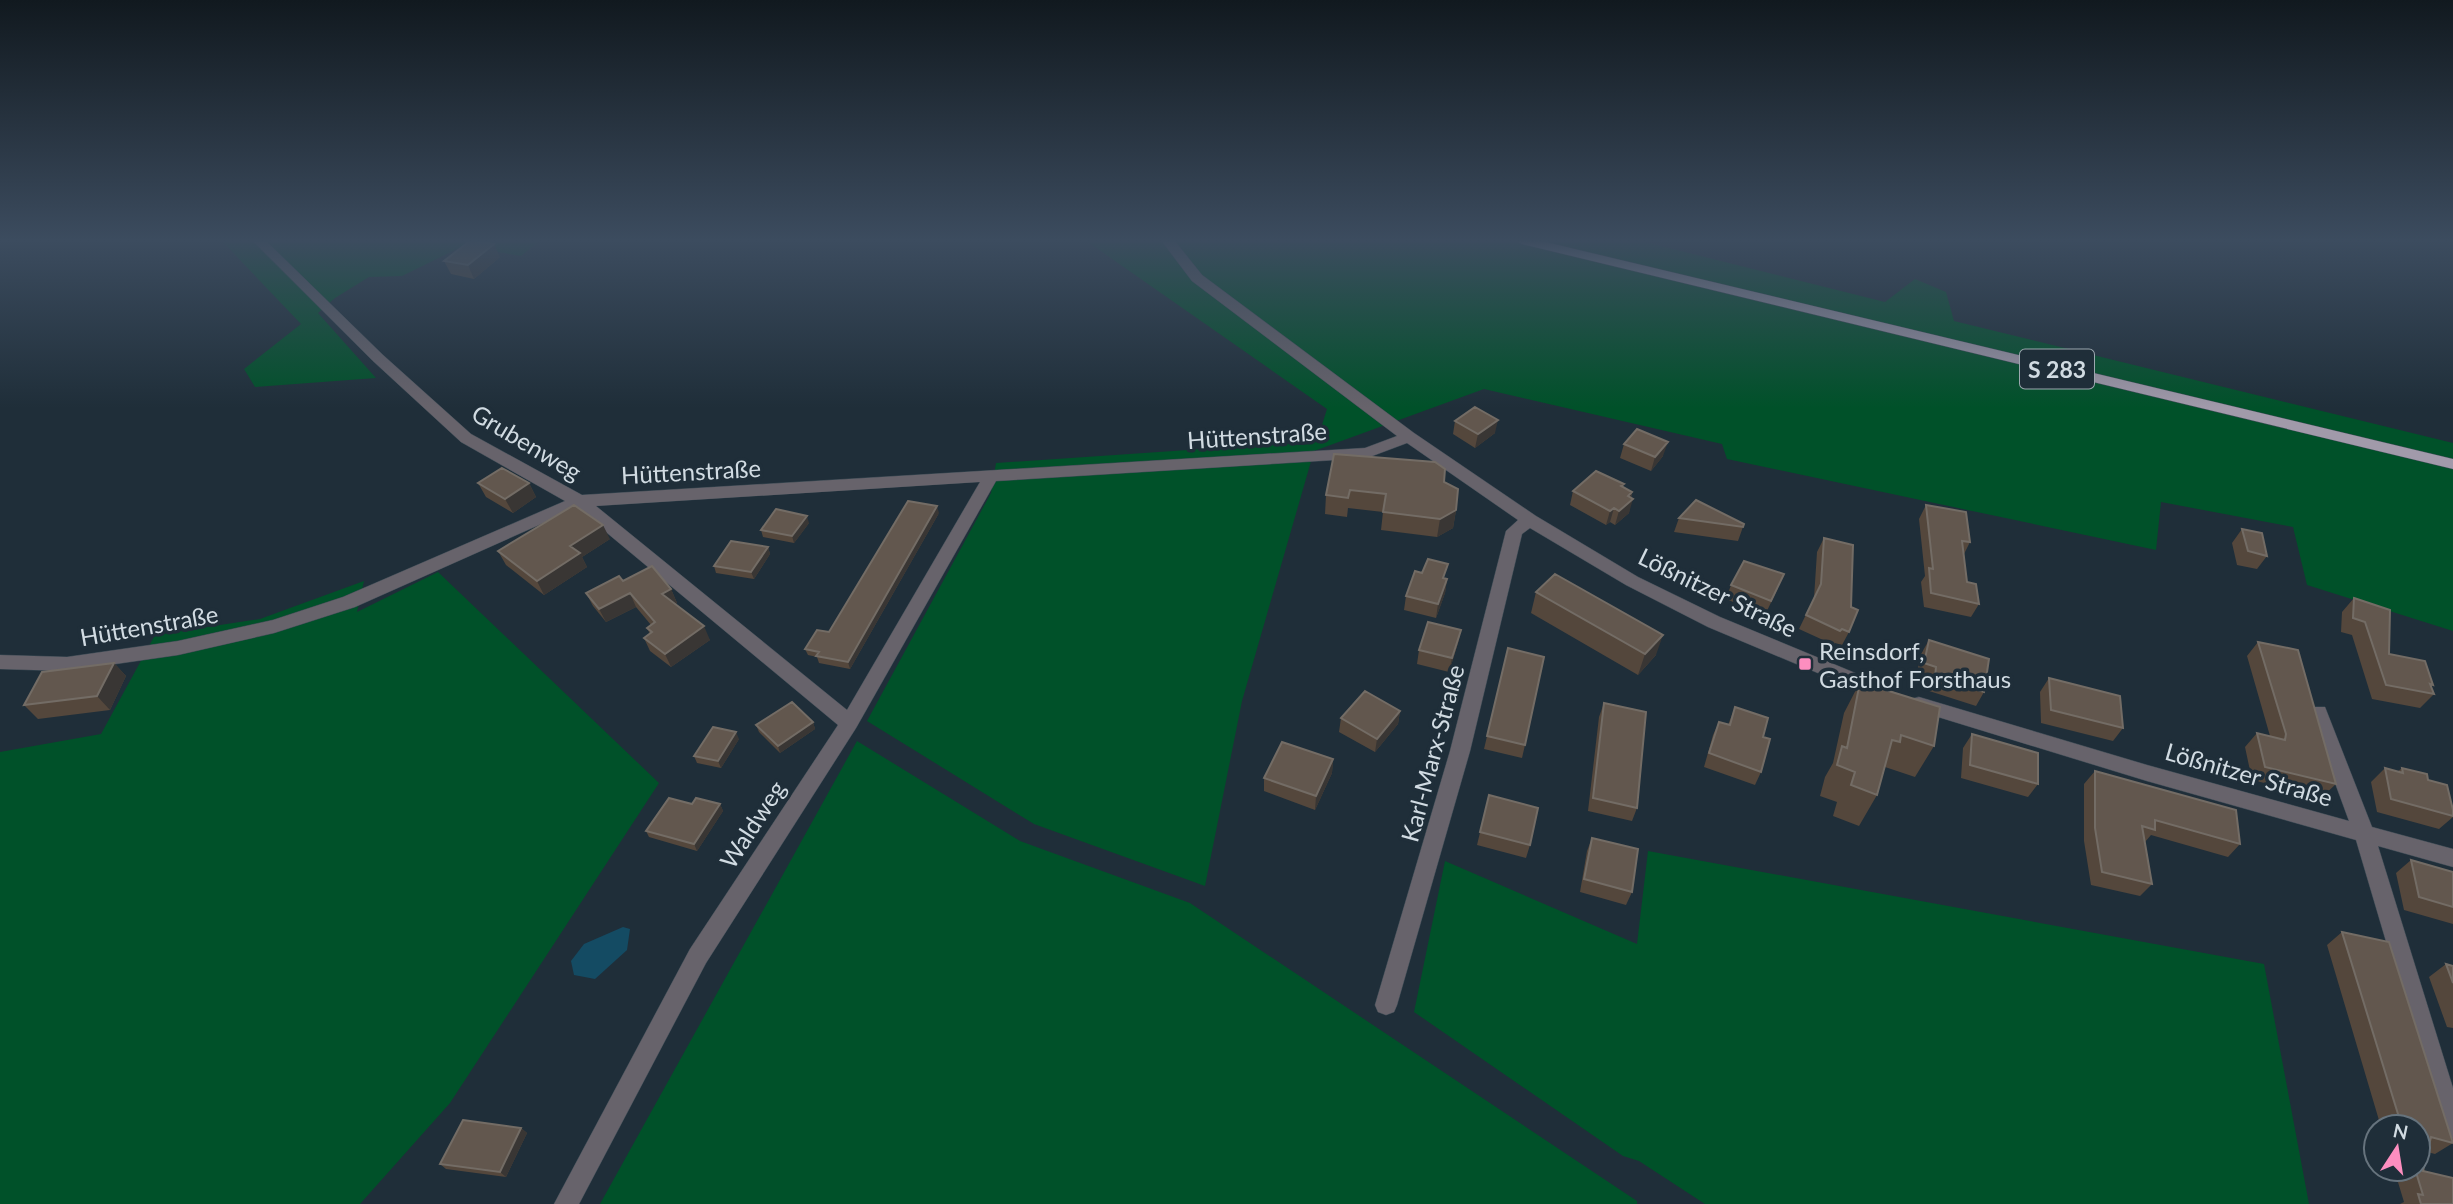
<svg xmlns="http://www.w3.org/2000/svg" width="2453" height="1204" font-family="Lato,sans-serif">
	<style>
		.green { fill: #005129 }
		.water { fill: #144b63 }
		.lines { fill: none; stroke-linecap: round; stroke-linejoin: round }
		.minor-casing { stroke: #3b4a54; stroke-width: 1 }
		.major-casing { stroke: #3b4a54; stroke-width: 1 }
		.minor { fill: #67636b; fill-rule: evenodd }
		.major { fill: #a19aaa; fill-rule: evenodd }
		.wall { fill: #54473c }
		.shaded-wall { fill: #393634 }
		.building { fill: #62574e; stroke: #736c65; stroke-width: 2 }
		.poi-dot { fill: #fd8ebf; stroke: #1f2e39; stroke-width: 2.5 }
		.labels { text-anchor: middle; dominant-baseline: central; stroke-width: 7; stroke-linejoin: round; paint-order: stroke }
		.shield { fill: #1f2e39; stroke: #9ca7af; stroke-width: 2 }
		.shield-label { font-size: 23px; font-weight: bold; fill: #d1dbe2 }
		.street-label { font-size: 24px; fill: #d1dbe2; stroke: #1f2e39 }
		.poi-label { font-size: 24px; fill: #d1dbe2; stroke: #1f2e39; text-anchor: start }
	</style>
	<rect width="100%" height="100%" fill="#1f2e39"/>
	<path class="green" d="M221,240H541L521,256L463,246L402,276L369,277L335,298L318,313L376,378L255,387L244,369L301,324Z
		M1085,240H1637L1885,302L1915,279L1946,292L1954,321L2453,443V631L2307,585L2293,527L2161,502L2156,550L1727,459L1722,444L1484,389L1314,451L1242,701L1205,886L1034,824L867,721L991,493L996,463L1292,443L1321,428L1327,409Z
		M438,572L659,783L450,1103L360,1204H0V752L101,734L155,635L260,619L364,581L357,612Z
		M857,741L1020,841L1190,903L1637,1201V1204H600Z
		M1648,851L2264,964L2309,1204H1705L1639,1161L1623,1156L1414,1012L1445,861L1637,944Z"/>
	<path class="water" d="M623,927L630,929L627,950L595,979L574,975L571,961L584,944Z"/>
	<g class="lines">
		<defs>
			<path id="minor" d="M252,240H265L383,355L471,434L582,495L1365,448L1397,436L1192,281L1161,240H1174L1202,275L1414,433L1536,516L1638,577L1720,617L1889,687L1891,692L1889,697H1875L1708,627L1626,585L1530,528L1522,534L1470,751L1397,1005L1394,1012L1386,1015L1378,1012L1375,1005L1450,751L1506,531L1518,520L1407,443L1367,458L996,481L856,728L706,963L579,1204H554L690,949L838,725L577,508L355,607L274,633L178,655L67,671L0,669V655L67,657L178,641L273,620L343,597L565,501L461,442L373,361ZM980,482L847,710L596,506Z
				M1919,697L2147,765L2349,821L2309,712L2311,707H2325L2372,827L2453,849V867L2378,846L2453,1088V1139L2445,1135L2441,1127L2356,840L2147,781L1912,709L1910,704L1912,699Z"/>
			<path id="major" d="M1515,240H1537L2453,459V469L1522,244Z"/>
		</defs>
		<use href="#minor" class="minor-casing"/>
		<use href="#major" class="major-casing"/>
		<use href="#minor" class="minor"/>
		<use href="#major" class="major"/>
	</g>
	<path class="wall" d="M500,257L474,279L451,274L444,261Z
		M1455,421L1495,433L1475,448L1453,434Z
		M1624,444L1663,456L1651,471L1620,458Z
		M1334,454L1444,482L1456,510L1453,528L1437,537L1381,530L1383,512L1348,508L1347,517L1325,514L1326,495Z
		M478,483H529L536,497L513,513L486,497Z
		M1624,484L1623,487L1632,492L1629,513L1615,525L1610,522L1606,525L1570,505L1573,491Z
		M1926,505L1970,542L1964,554L1967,582L1979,604L1971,617L1924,607L1921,582L1925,576L1919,519Z
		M939,513L850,669L819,663L817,657L808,655L805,649L829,632Z
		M1679,518L1744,524L1738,541L1674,532Z
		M809,523L794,543L763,537L761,530Z
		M2242,529L2267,556L2257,569L2237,565L2232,543Z
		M1824,538L1849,632L1842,645L1835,643L1834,645L1799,629L1814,598L1817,552Z
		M610,539L582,557L587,567L544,595L506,565L498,551Z
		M768,547L770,554L754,579L716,573L714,566Z
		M1445,578L1447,579L1445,593L1436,618L1404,610L1406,596Z
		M623,581L671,589L677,603L675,604L710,640L671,667L650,651L644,638L650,634L647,628L651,625L636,607L606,622L593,606L586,593Z
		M1731,585L1778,588L1765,615L1726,599Z
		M1536,592L1656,655L1638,675L1531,613Z
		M2354,598L2389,654L2433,685L2431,687L2434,694L2420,708L2372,699L2352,635L2341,632L2342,612Z
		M1461,630L1458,643L1449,672L1417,664L1419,650Z
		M1929,640L1984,692L1976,706L1926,690L1928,680L1916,677L1921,654Z
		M2258,642L2336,784L2322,797L2252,780L2245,747L2257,733L2270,736L2247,656Z
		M1508,648L1525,745L1522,758L1484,749Z
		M114,663L126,676L110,710L38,719L24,705Z
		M2049,678L2123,728L2113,741L2041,723L2040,692Z
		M1860,682L1934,746L1915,777L1885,767L1877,795L1859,826L1833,816L1837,802L1820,796L1825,777L1833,763L1844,713Z
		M1604,703L1637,808L1632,821L1588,811L1599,717Z
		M1735,707L1763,737L1761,772L1755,785L1704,767L1713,735L1719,722L1728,725Z
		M1400,711L1398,724L1375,752L1339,732L1341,718Z
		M813,722L815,729L780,753L759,732L756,725Z
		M1972,734L2038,784L2028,797L1961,778L1963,748Z
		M739,739L721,768L697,763L694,756Z
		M1333,759L1332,773L1315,810L1264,791V778Z
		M2385,768L2397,772L2402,768L2428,780L2453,810V817L2439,829L2377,812L2371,782Z
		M2095,771L2240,844L2228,857L2151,835L2145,842L2152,884L2140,896L2091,885L2084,841V784Z
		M1489,795L1530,845L1526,858L1477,845Z
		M692,804H720L723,811L697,851L649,837L646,831Z
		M1592,838L1632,892L1626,905L1580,892L1587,851Z
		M2411,860L2453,872V924L2404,910L2396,873Z
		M2342,932L2453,1143L2435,1154L2427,1152L2423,1171L2453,1204H2400L2404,1202L2394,1169H2418V1127H2381L2327,945Z
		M2446,964L2453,966V1028L2447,1027L2429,977Z
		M521,1128L527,1133L506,1177L446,1169L440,1164Z"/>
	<path class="shaded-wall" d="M494,244L500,257L474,279L468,265Z
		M1498,420L1495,433L1475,448L1478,434Z
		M1668,442L1663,456L1651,471L1655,457Z
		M529,483L536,497L513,513L505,499Z
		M1632,492L1629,502L1633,499L1629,513L1615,525L1619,511L1628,496Z
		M937,506L939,513L850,669L848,662Z
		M1614,508L1610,522L1606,525L1610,511Z
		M1456,510L1453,528L1437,537L1440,519Z
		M807,516L809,523L794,543L792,536Z
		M603,525L610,539L582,557L587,567L544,595L537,581L570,546Z
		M768,547L770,554L754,579L751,572Z
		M1447,579L1445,593L1436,618L1438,604Z
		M671,589L677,603L668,608L662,594Z
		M630,593L636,607L606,622L599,609Z
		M704,626L710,640L671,667L665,654Z
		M1461,630L1458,643L1449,672L1452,658Z
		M1663,635L1656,655L1638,675L1645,654Z
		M114,663L126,676L110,710L97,696Z
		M1400,711L1398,724L1375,752L1377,739Z
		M813,722L815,729L780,753L778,746Z
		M736,732L739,739L721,768L718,761Z
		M1333,759L1332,773L1315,810L1316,796Z
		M720,804L723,811L697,851L694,844Z
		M521,1128L527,1133L506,1177L500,1172Z"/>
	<path class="building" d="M471,240L494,244L468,265L444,261Z
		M1475,407L1498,420L1478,434L1455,421Z
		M1637,429L1668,442L1655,457L1624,444Z
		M1334,454L1435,462L1445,469L1444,482L1458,489L1456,510L1440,519L1383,512L1386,494L1350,490L1348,498L1326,495Z
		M502,468L529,483L505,499L478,483Z
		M1596,471L1624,484L1621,486L1632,492L1628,496L1633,499L1619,511L1614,508L1610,511L1573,491Z
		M1696,500L1744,524L1743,527L1679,518Z
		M908,501L937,506L848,662L816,656L819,652L805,649L817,630L829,632Z
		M574,505L603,525L570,546L580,553L537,581L498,551Z
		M1926,505L1966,512L1970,542L1962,541L1967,582L1976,584L1979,604L1931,593L1929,568L1933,569Z
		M776,509L807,516L792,536L761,530Z
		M2242,529L2262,533L2267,556L2248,551Z
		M1824,538L1853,545L1851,607L1858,610L1849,632L1842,629L1840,631L1806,615L1821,584Z
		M731,541L768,547L751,572L714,566Z
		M1428,559L1448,564L1443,578L1447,579L1438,604L1406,596L1415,571L1422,573Z
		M1744,561L1784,574L1771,601L1731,585Z
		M652,566L671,589L662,594L704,626L665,654L644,638L652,632L647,628L655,622L630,593L599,609L586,593L619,576L623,581Z
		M1555,574L1663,635L1645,654L1536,592Z
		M2354,598L2390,610L2389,654L2425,661L2433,685L2430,684L2434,694L2386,685L2365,622L2353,618Z
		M1428,622L1461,630L1452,658L1419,650Z
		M1929,640L1989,659L1984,692L1935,677L1936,667L1924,663Z
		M2258,642L2298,650L2336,784L2265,767L2257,733L2285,740L2286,734Z
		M1508,648L1544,657L1525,745L1487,736Z
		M114,663L97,696L24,705L42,672Z
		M2049,678L2120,696L2123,728L2051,710Z
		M1860,682L1940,707L1934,746L1901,735L1900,742L1892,740L1877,795L1851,785L1855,772L1837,765L1842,746L1847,748Z
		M1365,691L1400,711L1377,739L1341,718Z
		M792,702L813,722L778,746L756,725Z
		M1604,703L1646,712L1637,808L1593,798Z
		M1735,707L1768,718L1763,737L1770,739L1761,772L1709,753L1719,722L1730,725Z
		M713,727L736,732L718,761L694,756Z
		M1972,734L2038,753V784L1970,765Z
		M1282,742L1333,759L1316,796L1264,778Z
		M2385,768L2403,773L2402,768L2427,774L2428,780L2447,785L2453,810V816L2391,799Z
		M2095,771L2236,810L2240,844L2155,820V830L2142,826L2152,884L2102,872L2095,828Z
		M1489,795L1538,808L1530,845L1480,832Z
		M669,798L692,804L696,798L720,804L694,844L646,831Z
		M1592,838L1638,849L1632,892L1584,879Z
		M2411,860L2453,872V907L2419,897Z
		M2342,932L2389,942L2453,1143L2431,1137L2423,1171L2453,1178V1204H2421L2418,1194L2423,1195L2415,1169H2418V1127H2402Z
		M2446,964L2453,966V983Z
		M463,1120L521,1128L500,1172L440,1164Z"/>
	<linearGradient id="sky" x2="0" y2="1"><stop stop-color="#11191f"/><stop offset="0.59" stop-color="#3c4c5f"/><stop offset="1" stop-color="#3c4c5f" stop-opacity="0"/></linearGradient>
	<rect width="2453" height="408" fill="url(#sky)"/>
	<rect class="poi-dot" x="1798" y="657" width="14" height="14" rx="3.5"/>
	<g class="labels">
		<rect class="shield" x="2020" y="349.5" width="74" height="39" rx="5"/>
		<g class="shield-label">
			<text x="2057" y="369">S 283</text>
		</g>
		<g class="street-label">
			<text transform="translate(1257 435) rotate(-4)">Hüttenstraße</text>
			<text transform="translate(527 442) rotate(31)">Grubenweg</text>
			<text transform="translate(691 471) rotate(-3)">Hüttenstraße</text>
			<text transform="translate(1718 592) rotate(26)">Lößnitzer Straße</text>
			<text transform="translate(149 625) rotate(-10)">Hüttenstraße</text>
			<text transform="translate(1432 753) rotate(-75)">Karl-Marx-Straße</text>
			<text transform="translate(2249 774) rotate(16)">Lößnitzer Straße</text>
			<text transform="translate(752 824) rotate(-57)">Waldweg</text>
		</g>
		<g class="poi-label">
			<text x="1819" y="650">Reinsdorf,<tspan x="1819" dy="28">Gasthof Forsthaus</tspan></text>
		</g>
	</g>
	<g transform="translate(2397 1148) rotate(12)"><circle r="33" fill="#1f2e39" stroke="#66737d" stroke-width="2"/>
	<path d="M0-5L12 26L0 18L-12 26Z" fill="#fd8ebf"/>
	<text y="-10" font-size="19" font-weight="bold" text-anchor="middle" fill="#d1dbe2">N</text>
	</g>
</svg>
